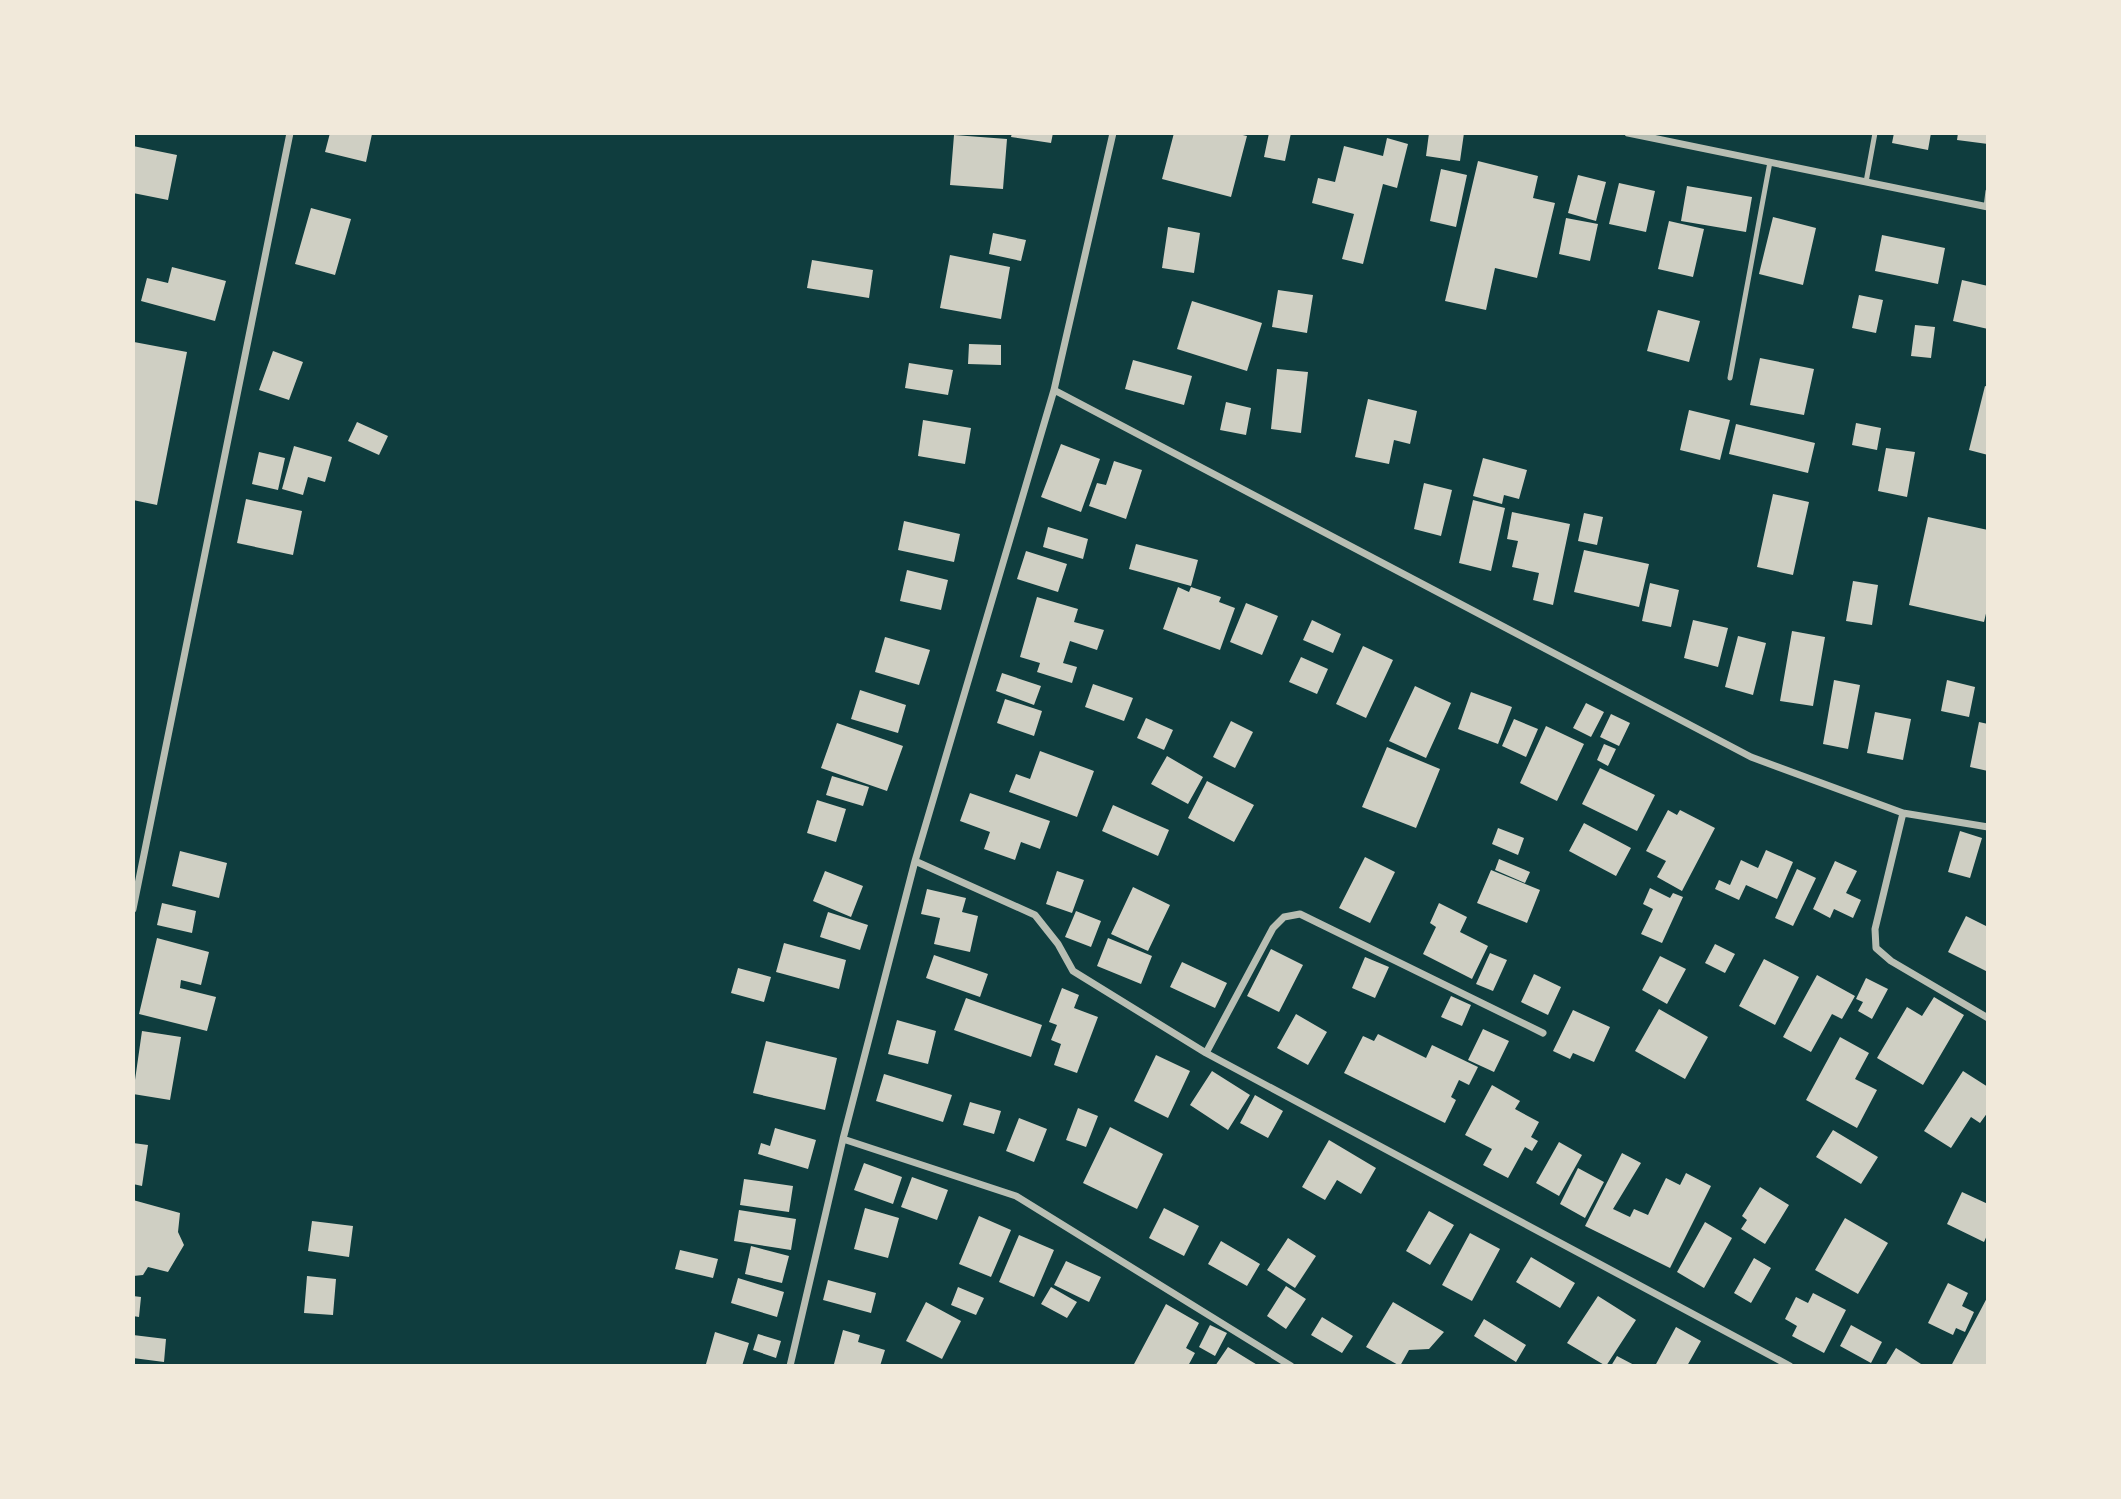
<svg xmlns="http://www.w3.org/2000/svg" width="2121" height="1499" font-family="'PT Sans',sans-serif">
	<style>
		.building { fill: #cfcfc3 }
		.lines { fill: none; stroke-linecap: round; stroke-linejoin: round }
		.service { stroke: #b8beb3; stroke-width: 5 }
		.minor { stroke: #b8beb3; stroke-width: 7 }
	</style>
	<rect width="100%" height="100%" fill="#0f3d3e"/>
	<path class="building" d="M330,133L372,134L366,162L325,152Z
		M1012,133H1053L1051,143L1011,137Z
		M1174,133H1234L1247,136L1231,197L1162,179Z
		M1269,133H1291L1285,161L1264,157Z
		M1429,133H1464L1460,161L1426,156Z
		M1894,133H1931L1928,150L1892,143Z
		M1958,133H1988V144L1957,140Z
		M954,135L1007,139L1003,189L950,185Z
		M1387,138L1408,144L1397,188L1383,184L1363,264L1342,259L1354,214L1312,203L1318,178L1335,182L1344,146L1383,156Z
		M133,146L177,155L168,200L133,193Z
		M1478,161L1538,176L1533,198L1555,203L1537,278L1495,268L1486,310L1445,301Z
		M1441,169L1467,175L1456,227L1430,221Z
		M1578,175L1606,182L1596,221L1568,213Z
		M1619,183L1655,191L1646,232L1609,224Z
		M1687,186L1752,197L1746,232L1681,221Z
		M311,208L351,219L335,275L295,264Z
		M1773,217L1816,228L1803,285L1759,274Z
		M1566,218L1598,224L1590,261L1559,254Z
		M1669,221L1704,229L1693,277L1658,269Z
		M1168,227L1200,233L1194,273L1162,268Z
		M993,233L1026,240L1021,261L989,254Z
		M1882,235L1945,248L1938,284L1875,271Z
		M950,255L1010,267L1001,319L940,308Z
		M812,260L873,270L869,298L807,288Z
		M172,267L226,281L215,321L141,301L147,278L168,283Z
		M1962,280L1988,286V329L1953,321Z
		M1278,290L1313,295L1307,333L1272,327Z
		M1859,295L1883,300L1876,333L1852,328Z
		M1192,301L1262,323L1247,371L1177,349Z
		M1658,310L1700,321L1689,362L1647,351Z
		M1915,325L1935,327L1931,358L1911,356Z
		M134,342L187,352L157,505L133,500Z
		M969,344L1001,345V365L968,364Z
		M273,351L303,362L289,400L259,390Z
		M1760,358L1814,369L1804,415L1750,405Z
		M1133,360L1192,376L1184,405L1125,389Z
		M909,363L953,370L948,395L905,388Z
		M1277,369L1308,372L1301,433L1271,429Z
		M1985,386L1988,387V455L1969,450Z
		M1368,399L1417,411L1410,444L1394,440L1389,464L1355,457Z
		M1226,402L1251,408L1246,435L1220,430Z
		M1689,410L1730,420L1720,460L1680,450Z
		M923,420L971,428L965,464L918,456Z
		M357,422L388,436L379,455L348,441Z
		M1856,423L1881,428L1877,450L1852,445Z
		M1736,424L1815,443L1808,473L1729,454Z
		M1061,444L1100,459L1081,512L1041,497Z
		M294,446L332,457L325,482L308,477L303,495L282,489Z
		M1886,448L1915,452L1907,497L1878,491Z
		M259,452L285,458L278,490L252,484Z
		M1483,458L1527,470L1519,499L1504,495L1502,504L1473,496Z
		M1114,461L1142,470L1126,519L1089,506L1097,483L1106,485Z
		M1424,483L1452,490L1441,536L1414,529Z
		M1773,494L1809,502L1793,575L1757,567Z
		M246,499L302,511L293,555L237,543Z
		M1473,500L1505,508L1491,571L1459,563Z
		M1512,512L1570,524L1553,605L1533,600L1539,573L1512,567L1518,541L1507,539Z
		M1584,513L1603,517L1597,545L1578,541Z
		M1928,517L1988,530V605L1984,622L1909,605Z
		M904,521L960,534L954,562L898,550Z
		M1048,527L1088,539L1083,559L1043,547Z
		M1136,544L1198,560L1191,586L1129,569Z
		M1584,550L1649,564L1639,607L1574,592Z
		M1026,551L1067,564L1058,592L1017,579Z
		M907,570L948,580L941,610L900,601Z
		M1853,581L1878,585L1872,625L1846,621Z
		M1650,583L1679,590L1671,627L1642,621Z
		M1178,587L1189,592L1191,587L1221,597L1219,602L1235,608L1220,650L1163,629Z
		M1037,597L1078,609L1074,622L1104,630L1097,650L1070,641L1063,663L1077,667L1072,683L1037,672L1040,663L1020,657Z
		M1246,603L1278,616L1262,655L1230,642Z
		M1312,620L1341,634L1333,653L1303,640Z
		M1693,620L1728,628L1718,667L1684,658Z
		M1792,631L1825,637L1813,706L1780,701Z
		M1738,636L1766,643L1753,695L1725,687Z
		M885,637L930,650L919,685L875,672Z
		M1363,646L1393,660L1366,718L1336,704Z
		M1301,657L1328,669L1317,694L1289,682Z
		M1002,673L1041,686L1034,705L996,691Z
		M1834,680L1860,685L1848,749L1823,744Z
		M1947,680L1975,687L1969,717L1941,711Z
		M1093,684L1133,698L1124,721L1085,707Z
		M1415,686L1451,703L1426,758L1389,741Z
		M860,690L906,705L898,733L851,719Z
		M1471,692L1512,707L1498,744L1458,729Z
		M1005,699L1042,711L1034,736L997,723Z
		M1586,703L1604,712L1591,737L1573,728Z
		M1875,712L1911,719L1903,760L1867,753Z
		M1611,714L1630,723L1619,746L1600,737Z
		M1146,718L1173,730L1164,750L1137,738Z
		M1514,719L1538,729L1526,757L1502,746Z
		M1231,721L1253,732L1235,768L1213,757Z
		M1979,722L1988,724V771L1970,767Z
		M837,723L903,746L887,791L821,768Z
		M1546,726L1584,744L1557,801L1520,783Z
		M1604,744L1616,749L1608,766L1597,760Z
		M1387,747L1440,769L1416,828L1362,807Z
		M1040,751L1094,771L1077,817L1009,792L1016,774L1030,779Z
		M1167,756L1203,777L1188,804L1151,784Z
		M1600,768L1655,795L1637,831L1582,804Z
		M832,776L869,787L863,806L826,795Z
		M1207,781L1254,805L1234,842L1188,818Z
		M970,793L1050,821L1040,849L1021,842L1015,860L984,849L990,832L960,821Z
		M817,800L846,809L836,842L807,833Z
		M1113,805L1169,830L1158,856L1102,831Z
		M1668,810L1677,815L1680,810L1715,828L1682,891L1657,877L1666,861L1646,851Z
		M1584,823L1631,848L1616,876L1569,851Z
		M1498,828L1524,838L1518,855L1492,844Z
		M1960,831L1982,838L1970,878L1948,872Z
		M1766,850L1793,862L1777,899L1746,885L1739,900L1715,889L1719,880L1730,885L1741,860L1758,868Z
		M180,851L227,863L219,898L172,886Z
		M1365,857L1395,872L1370,923L1339,908Z
		M1499,859L1530,872L1525,883L1495,870Z
		M1835,861L1857,871L1846,893L1861,900L1853,918L1834,909L1830,918L1813,909Z
		M1797,869L1816,878L1793,926L1775,918Z
		M1491,870L1540,890L1527,923L1477,903Z
		M825,871L863,886L851,917L813,901Z
		M1057,871L1084,880L1072,913L1046,904Z
		M1133,887L1170,905L1148,951L1111,934Z
		M1650,888L1670,898L1673,893L1683,897L1662,943L1641,934L1653,909L1643,904Z
		M927,889L966,898L962,912L978,916L970,952L934,944L940,918L921,914Z
		M162,903L196,911L192,933L157,925Z
		M1439,903L1467,917L1460,932L1488,946L1472,979L1423,954L1436,927L1430,923Z
		M1076,911L1101,921L1091,947L1065,937Z
		M828,912L868,925L860,950L820,937Z
		M1966,916L1988,927V972L1948,952Z
		M157,938L209,952L201,985L181,980L180,988L216,997L207,1031L139,1014Z
		M1108,938L1152,956L1141,984L1097,966Z
		M784,943L846,960L839,989L776,972Z
		M1715,944L1735,954L1725,973L1705,963Z
		M1271,949L1303,965L1279,1012L1247,996Z
		M1490,953L1507,960L1493,991L1476,984Z
		M934,955L988,974L980,997L926,978Z
		M1660,956L1686,969L1667,1004L1642,990Z
		M1365,957L1389,967L1375,998L1352,988Z
		M1764,959L1799,977L1775,1025L1739,1006Z
		M1182,962L1227,983L1215,1008L1170,987Z
		M738,968L771,977L764,1002L731,993Z
		M1534,974L1561,987L1548,1015L1521,1002Z
		M1817,975L1855,996L1842,1019L1832,1014L1811,1052L1783,1037Z
		M1866,978L1888,989L1872,1019L1858,1011L1863,1002L1856,999Z
		M1062,988L1079,995L1074,1008L1098,1017L1077,1073L1054,1065L1061,1044L1051,1040L1057,1025L1049,1022Z
		M1451,996L1471,1005L1462,1026L1441,1017Z
		M1934,997L1964,1015L1923,1085L1877,1058L1907,1007L1922,1016Z
		M966,998L1042,1025L1031,1057L954,1030Z
		M1659,1009L1708,1037L1685,1079L1635,1051Z
		M1573,1010L1610,1027L1594,1062L1573,1053L1570,1059L1553,1051Z
		M1296,1014L1327,1032L1308,1065L1277,1048Z
		M897,1020L936,1031L928,1064L888,1054Z
		M1483,1029L1509,1041L1494,1072L1468,1060Z
		M142,1031L181,1037L170,1100L133,1094Z
		M1378,1034L1426,1058L1432,1045L1478,1067L1469,1085L1459,1080L1451,1097L1456,1100L1445,1123L1344,1073L1363,1036L1374,1041Z
		M1840,1037L1869,1053L1855,1079L1877,1090L1857,1128L1806,1100Z
		M766,1041L837,1058L825,1110L753,1093Z
		M1156,1055L1190,1071L1168,1118L1134,1101Z
		M1212,1071L1250,1095L1228,1130L1190,1105Z
		M1963,1071L1988,1087V1112L1980,1123L1971,1117L1951,1148L1924,1131Z
		M884,1074L952,1095L943,1122L876,1101Z
		M1492,1085L1520,1101L1515,1109L1539,1122L1531,1137L1538,1141L1532,1151L1525,1147L1508,1178L1483,1165L1492,1149L1465,1135Z
		M1255,1095L1283,1111L1268,1138L1240,1123Z
		M970,1102L1001,1111L994,1134L963,1125Z
		M1078,1108L1098,1116L1086,1147L1066,1140Z
		M1019,1118L1047,1129L1034,1162L1006,1151Z
		M1110,1127L1163,1154L1137,1209L1083,1183Z
		M775,1128L816,1140L808,1169L758,1154L761,1143L770,1146Z
		M1833,1130L1878,1157L1861,1184L1816,1157Z
		M1329,1140L1376,1168L1361,1194L1337,1180L1325,1200L1302,1187Z
		M1559,1142L1582,1155L1559,1196L1536,1183Z
		M133,1143L148,1145L142,1186L133,1184Z
		M1622,1153L1641,1163L1613,1209L1630,1217L1634,1209L1648,1215L1666,1178L1680,1185L1686,1173L1711,1186L1670,1268L1585,1226Z
		M864,1163L902,1177L893,1204L854,1190Z
		M1578,1168L1604,1182L1585,1218L1560,1204Z
		M912,1177L948,1190L937,1220L901,1207Z
		M744,1179L793,1186L789,1212L740,1205Z
		M1760,1187L1789,1205L1765,1244L1741,1229L1747,1220L1742,1216Z
		M1962,1192L1988,1204V1233L1984,1242L1947,1224Z
		M133,1200L180,1213L178,1232L184,1245L168,1272L148,1267L143,1275L133,1276Z
		M865,1208L899,1218L888,1258L854,1249Z
		M1164,1208L1199,1226L1184,1256L1149,1238Z
		M739,1210L796,1219L791,1250L734,1241Z
		M1429,1211L1454,1225L1430,1265L1406,1251Z
		M979,1216L1011,1230L991,1277L959,1264Z
		M1845,1218L1888,1243L1858,1294L1815,1270Z
		M312,1221L353,1226L349,1257L308,1251Z
		M1705,1222L1732,1238L1704,1288L1677,1272Z
		M1470,1233L1500,1249L1472,1301L1442,1285Z
		M1019,1235L1054,1250L1034,1297L999,1282Z
		M1288,1238L1316,1256L1295,1288L1267,1270Z
		M1221,1241L1260,1264L1247,1286L1208,1264Z
		M751,1246L789,1256L782,1283L745,1274Z
		M680,1250L718,1259L713,1278L675,1269Z
		M1531,1257L1575,1283L1560,1308L1516,1282Z
		M1754,1258L1771,1268L1751,1303L1734,1293Z
		M1066,1261L1101,1277L1089,1302L1054,1285Z
		M307,1276L336,1279L333,1315L304,1313Z
		M738,1278L784,1292L777,1317L731,1303Z
		M828,1280L876,1293L871,1313L823,1300Z
		M1948,1283L1968,1293L1962,1306L1974,1312L1965,1332L1956,1328L1953,1335L1928,1323Z
		M1286,1286L1306,1299L1286,1329L1267,1316Z
		M958,1287L984,1298L976,1315L951,1305Z
		M1051,1287L1077,1302L1067,1318L1041,1304Z
		M1813,1293L1846,1310L1824,1353L1792,1336L1797,1326L1785,1319L1796,1297L1808,1303Z
		M133,1296L141,1297L139,1317L133,1316Z
		M1598,1296L1636,1320L1606,1366L1567,1343Z
		M1988,1296V1366H1951Z
		M926,1302L961,1321L942,1359L906,1341Z
		M1393,1302L1444,1332L1429,1349L1409,1350L1400,1366L1366,1347Z
		M1166,1304L1199,1323L1186,1348L1195,1353L1188,1366H1133Z
		M1322,1317L1353,1336L1342,1353L1311,1335Z
		M1484,1319L1526,1345L1516,1362L1474,1336Z
		M1210,1325L1227,1333L1215,1356L1199,1347Z
		M1851,1325L1882,1342L1871,1363L1840,1346Z
		M1676,1327L1701,1341L1687,1366H1655Z
		M843,1330L860,1335L858,1342L885,1350L880,1366L834,1364Z
		M715,1332L749,1343L742,1366L706,1364Z
		M758,1334L781,1341L776,1358L753,1350Z
		M133,1335L166,1339L164,1362L133,1358Z
		M1228,1347L1259,1366H1215Z
		M1896,1348L1921,1364L1920,1366H1885Z
		M1617,1356L1636,1366H1611Z"/>
	<g class="lines">
		<path class="service" d="M1866,182L1875,133
			M1986,207L1988,191
			M1730,378L1770,162"/>
		<path class="minor" d="M1628,133L1988,207
			M1054,390L1751,757L1903,813L1988,827
			M1903,813L1875,929L1876,948L1891,961L1988,1018
			M915,861L1035,915L1058,944L1073,971L1206,1053L1790,1366
			M133,909L290,133
			M1206,1053L1273,928L1284,917L1300,914L1543,1033
			M843,1139L1016,1196L1291,1366
			M790,1366L843,1139L915,861L1054,390L1113,133"/>
	</g>
	<rect width="2121" height="1499" fill="none" stroke="#f1e9da" stroke-width="270"/>
</svg>
